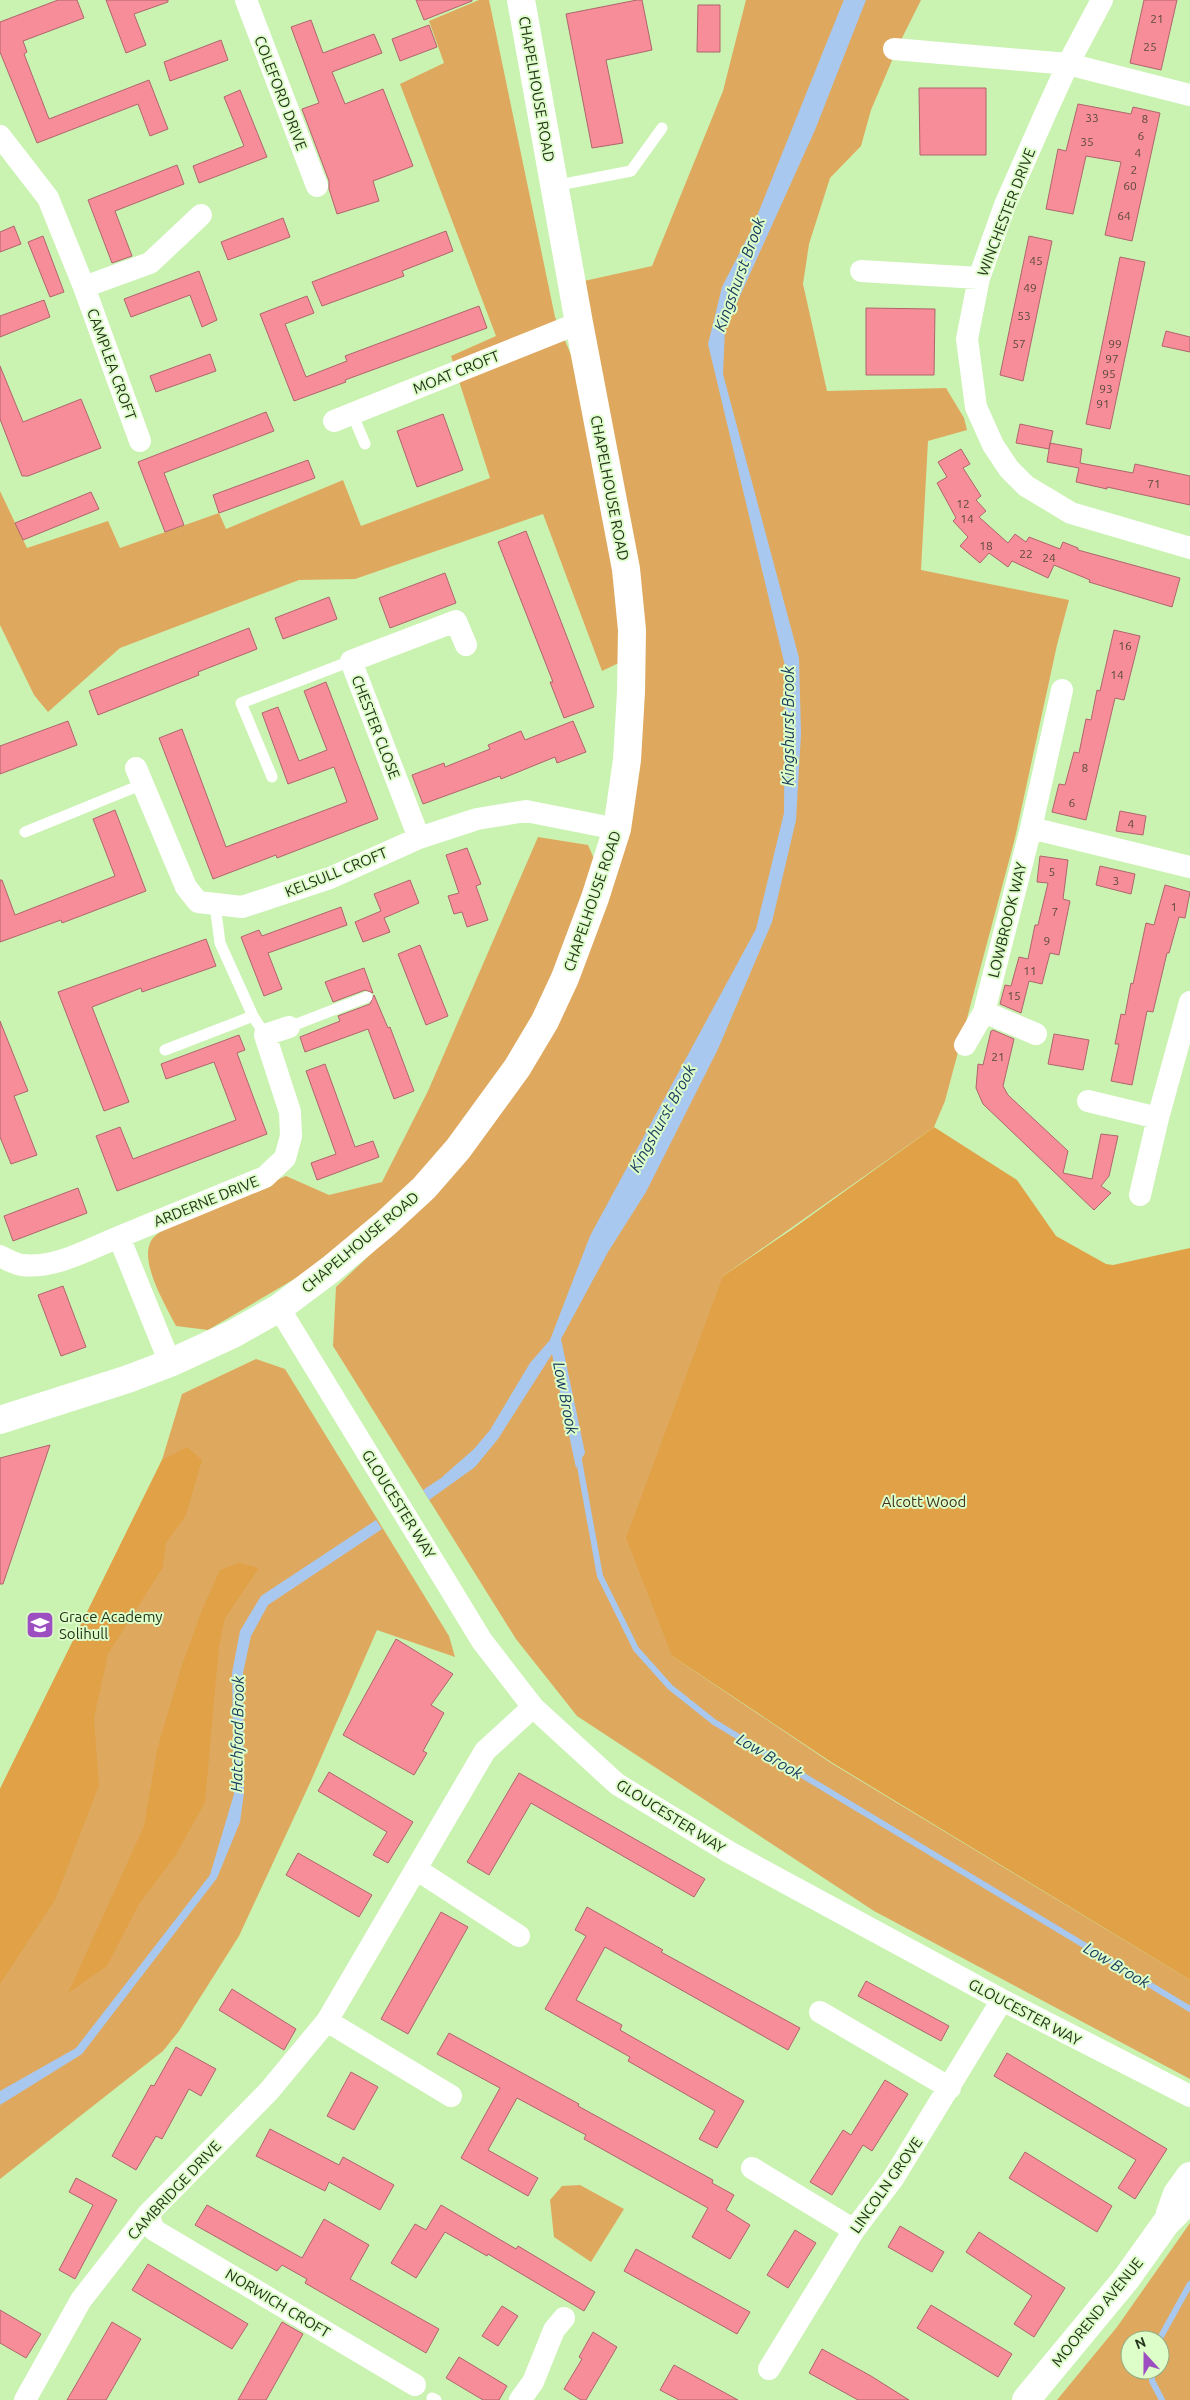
<svg xmlns="http://www.w3.org/2000/svg" width="1190" height="2400" font-family="Ubuntu,sans-serif">
	<style>
		.green { fill: #dea95f; fill-rule: evenodd }
		.forest { fill: #e0a147 }
		.water { fill: #a9c8ef }
		.lines { fill: none; stroke-linecap: round; stroke-linejoin: round }
		.stream { stroke: #a9c8ef; stroke-width: 6 }
		.building { fill: #f78d98; stroke: #af656d }
		.service { stroke: #fff; stroke-width: 11 }
		.minor { stroke: #fff; stroke-width: 22 }
		.tertiary { stroke: #fff; stroke-width: 28 }
		.labels { text-anchor: middle; dominant-baseline: central; stroke-width: 4; stroke-linejoin: round; paint-order: stroke }
		.number-label { font-size: 12px; fill: #594a3a }
		.street-label { font-size: 15px; fill: #24331a; stroke: #ddfdc9 }
		.park-label { font-size: 15px; fill: #40321e; stroke: #ddfdc9 }
		.poi-label { font-size: 15px; fill: #24331a; stroke: #ddfdc9; text-anchor: start }
		.water-label { font-size: 16px; font-style: italic; fill: #16375c; stroke: #ddfdc9 }
	</style>
	<rect width="100%" height="100%" fill="#caf2b1"/>
	<path class="green" d="M479,0H489L555,317L580,376L600,481L625,660L602,671L543,514L355,579L299,580L120,648L48,712L34,695L0,625V491L27,548L108,521L120,548L219,513L226,529L343,480L361,526L490,478L451,356L496,336L400,84L444,63L429,21Z
		M746,0H921L899,44L871,110L861,146L830,178L809,244L803,284L827,391L946,388L964,418L967,430L928,441L921,570L1069,600L1057,645L1015,838L945,1101L934,1127L723,1276L672,1656L831,1763L1190,1980V2079L874,1911L577,1716L516,1639L333,1346L336,1287L428,1200L589,951L644,687L584,281L652,266L723,91Z
		M538,837L588,845L595,861L559,962L524,1036L468,1117L405,1191L308,1271L208,1330L176,1326C166,1306 139,1262 151,1241C153,1237 159,1233 162,1230L286,1176L329,1195L382,1182L428,1091Z
		M256,1359L285,1369L449,1636L455,1657L377,1630L310,1783L239,1936L179,2031L163,2051L0,2179V1789L162,1460L182,1394Z
		M580,2185L624,2209L591,2262L554,2237L550,2200L562,2186Z
		M1190,2223V2400H1057L1117,2327ZM1130,2340H1160V2370H1130Z"/>
	<path class="forest" d="M934,1127L1017,1180L1056,1236L1106,1264L1113,1265L1190,1248V1980L831,1762L672,1656L626,1538L723,1276L791,1230Z
		M187,1447L202,1460L186,1515L166,1543L163,1567L108,1654L94,1718L99,1785L55,1900L0,1984V1789L162,1460Z
		M239,1563L259,1568L225,1618L219,1646L205,1802L176,1855L139,1904L107,1966L68,1993L144,1826L157,1750L182,1665L202,1610L220,1570Z"/>
	<path class="water" d="M847,0H866L815,130L725,329L723,374L799,658L801,734L796,820L772,922L718,1049L646,1192L608,1252L561,1339L585,1453L576,1468L552,1354L498,1439L475,1467L429,1500L423,1490L441,1478L474,1449L490,1430L530,1363L550,1340L590,1236L756,929L784,813L785,666L708,344L722,287L761,211Z
		M376,1520L382,1529L268,1605L251,1636L243,1673L244,1793L240,1822L217,1878L82,2054L0,2105V2091L76,2048L210,1875L234,1794L232,1673L240,1631L261,1596Z"/>
	<g class="lines">
		<path class="stream" d="M759,219L847,0
			M578,1455L600,1576L636,1649L670,1687L714,1722L1190,2009
			M1159,2340L1190,2284
			M1152,2370V2381L1162,2400"/>
	</g>
	<path class="building" d="M58,0H77L84,18L23,41L27,52L24,54L49,119L149,80L168,129L150,136L138,104L37,143L0,52V22Z
		M106,0H168V2L134,14L146,45L126,53Z
		M416,0H472V1L424,20Z
		M637,0H642L652,50L606,60L623,143L592,148L566,14Z
		M1144,0H1177L1161,70L1130,63Z
		M698,5H720V52H697Z
		M311,20L323,53L374,34L382,53L332,72L345,104L383,89L413,166L373,181L379,201L337,214L329,189V181L302,109L319,103L291,27Z
		M429,25L437,47L400,61L392,39Z
		M221,40L228,60L170,81L164,62Z
		M919,88H986V155H920Z
		M240,90L267,157L199,183L193,166L244,146L224,97Z
		M1078,104L1131,114L1133,107L1160,113L1132,241L1105,235L1121,162L1086,156L1073,214L1046,209L1058,149L1066,151Z
		M177,165L184,184L115,211L132,256L112,263L88,200Z
		M283,218L290,237L228,260L221,242Z
		M14,226L21,244L0,252V232Z
		M446,231L453,251L402,271L404,276L322,306L312,282Z
		M43,236L64,292L50,297L28,242Z
		M1029,236L1052,241L1023,381L1000,375Z
		M1120,257L1145,262L1110,429L1086,424Z
		M199,271L217,320L202,327L190,295L131,317L124,299Z
		M307,296L314,313L285,324L306,377L347,361L345,356L479,306L487,328L345,380L346,382L294,401L260,314Z
		M44,300L50,317L0,337V316Z
		M866,308L935,309L934,375H866Z
		M1166,331L1190,337V352L1162,346Z
		M210,354L216,371L156,392L150,376Z
		M0,366L23,422L81,399L101,448L28,476H22L0,419Z
		M266,412L274,431L164,473L184,525L165,532L138,462Z
		M443,414L463,470L417,487L397,431Z
		M1020,424L1053,431L1049,449L1016,443Z
		M1050,443L1082,449L1080,463L1133,473L1135,464L1190,476V505L1107,487V489L1076,482L1079,468L1047,462Z
		M961,449L970,464L963,468L981,496L976,500L986,511L979,517L1008,543L1015,534L1026,542L1029,537L1060,549L1063,542L1078,548V550L1180,578L1172,607L1089,582L1090,580L1054,565L1048,578L1012,561L1008,567L989,553L980,563L960,546L968,537L953,521L956,518L937,483L947,477L938,462Z
		M308,460L315,478L219,513L213,495Z
		M91,492L99,509L23,540L15,523Z
		M526,531L594,707L564,718L550,682H553L498,542Z
		M445,573L456,603L390,628L379,598Z
		M329,597L337,619L283,639L275,618Z
		M249,628L257,649L198,672L199,675L98,715L89,691Z
		M1114,630L1140,636L1124,700L1115,698L1086,820L1052,812L1059,784L1065,785L1074,752L1079,753L1086,719L1091,720L1097,690L1100,691Z
		M326,682L378,819L277,858L276,855L213,879L159,738L182,729L226,847L347,802L334,767L288,784L262,713L278,707L299,761L327,750L304,691Z
		M68,721L77,745L0,774V746Z
		M573,721L586,752L557,763L555,757L501,779L500,776L423,804L412,775L444,763L445,767L490,749L488,745L521,731L525,740Z
		M115,810L146,891L62,923L61,920L0,942V880H2L15,915L115,876L93,819Z
		M1120,811L1146,816L1143,835L1116,831Z
		M467,848L481,884L476,886L488,920L467,927L462,912L454,914L448,896L459,893L446,855Z
		M1040,856L1068,860L1063,899L1070,901L1059,955L1050,953L1042,984L1029,981L1021,1013L1000,1004L1005,985L1011,986L1019,957L1028,959L1035,925H1038L1048,883L1037,882Z
		M1100,866L1135,874L1131,894L1096,885Z
		M410,880L419,903L384,918L390,932L363,942L355,922L381,911L374,894Z
		M1165,885L1190,892L1185,918L1179,917L1169,953H1167L1153,1012L1147,1011L1132,1085L1111,1081L1119,1044H1115L1121,1014L1125,1015L1131,983L1133,984L1146,923L1154,925Z
		M341,907L347,925L268,953L282,989L264,996L241,937L259,930L262,936Z
		M206,939L216,966L142,992L141,988L92,1007L129,1102L104,1111L58,992Z
		M420,945L448,1016L426,1025L398,954Z
		M364,968L373,993L365,990L333,1002L325,982Z
		M374,995L388,1028L390,1027L414,1091L394,1099L368,1029L305,1052L300,1037L340,1021L338,1016L370,1004Z
		M0,1021L28,1091L14,1096L37,1155L11,1164L0,1137Z
		M993,1030L1014,1039L1003,1086L1008,1095L1068,1151L1063,1173L1092,1179L1101,1134L1118,1136L1109,1176L1101,1186L1111,1193L1094,1210L983,1104L976,1088L978,1064L983,1065L991,1031Z
		M1054,1034L1089,1040L1083,1070L1048,1064Z
		M239,1035L245,1050L237,1053L267,1134L117,1191L96,1136L120,1127L133,1159L236,1120L214,1062L166,1079L161,1064Z
		M325,1064L355,1147L373,1141L379,1157L317,1180L311,1163L336,1154L306,1071Z
		M78,1188L87,1213L13,1241L4,1216Z
		M63,1286L86,1347L61,1356L38,1295Z
		M50,1445L3,1584H0V1458Z
		M396,1639L453,1674L431,1705L444,1713L423,1751L427,1753L414,1775L343,1735Z
		M329,1772L413,1822L388,1863L373,1855L387,1832L318,1791Z
		M519,1773L705,1879L694,1897L531,1803L489,1875L467,1862Z
		M298,1853L372,1895L359,1917L286,1875Z
		M587,1907L663,1950L661,1952L800,2028L788,2050L605,1947L576,2000L622,2025L620,2030L744,2101L717,2148L699,2139L715,2111L628,2061L630,2057L545,2009L586,1936L575,1930Z
		M441,1912L468,1927L408,2034L381,2019Z
		M866,1981L949,2026L941,2041L858,1996Z
		M232,1989L296,2029L284,2050L219,2010Z
		M449,2033L579,2104L578,2106L713,2180L712,2183L734,2195L726,2210L750,2225L730,2259L692,2237L708,2208L584,2139L586,2135L517,2098L488,2150L538,2178L528,2196L461,2158L500,2088L437,2054Z
		M176,2047L216,2069L201,2096L189,2089L162,2139L156,2136L136,2170L112,2156L151,2085L154,2086Z
		M1007,2053L1167,2149L1135,2199L1118,2188L1136,2160L994,2076Z
		M351,2072L378,2087L354,2130L327,2116Z
		M885,2080L908,2094L872,2151L863,2145L832,2195L810,2182L843,2130L851,2135Z
		M270,2129L339,2165L343,2157L394,2185L380,2210L329,2182L325,2191L256,2156Z
		M1025,2152L1112,2206L1097,2232L1009,2178Z
		M76,2178L117,2200L75,2279L59,2270L93,2205L69,2192Z
		M207,2205L302,2258L324,2219L369,2245L350,2279L439,2329L426,2353L305,2283L307,2279L282,2265L277,2271L195,2225Z
		M441,2205L516,2249L518,2246L595,2292L584,2311L488,2254L487,2256L445,2232L416,2278L391,2263L415,2224L426,2230Z
		M900,2226L944,2252L932,2272L888,2247Z
		M795,2230L816,2243L788,2288L767,2275Z
		M979,2232L1065,2288L1034,2337L1014,2324L1032,2296L966,2252Z
		M636,2249L750,2312L737,2334L624,2271Z
		M148,2264L248,2324L232,2349L132,2290Z
		M931,2305L1012,2354L998,2377L917,2328Z
		M502,2306L518,2316L498,2346L482,2336Z
		M0,2310L41,2334L26,2358L0,2343Z
		M112,2322L141,2339L106,2400H67Z
		M282,2322L303,2334L266,2400H238Z
		M593,2332L617,2347L586,2400H581L564,2389L582,2359L579,2357Z
		M822,2349L871,2376L909,2400H858L809,2373Z
		M459,2357L507,2386L499,2400H483L446,2378Z
		M674,2365L738,2400H679L660,2390Z"/>
	<g class="lines">
		<path class="service" d="M554,186L631,171L662,128
			M352,413L365,444
			M272,777L241,703L351,661
			M25,832L143,784
			M215,905L220,943L253,1016L265,1035
			M289,1027L367,997
			M165,1050L253,1016
			M432,2398L436,2400"/>
		<path class="minor" d="M246,0L317,186
			M1102,0L1068,64L1046,112L1005,205L979,278L967,339L976,407L993,445L1009,469L1026,486L1071,513L1190,548
			M894,49L1068,64L1190,95
			M0,136L48,198L84,287L140,441
			M861,271L979,278
			M84,287L150,263L201,215
			M334,421L579,323
			M136,768L186,887L198,902L242,907L330,878L419,838L477,819L526,811L617,829
			M1031,828L1190,867
			M419,838L351,661L456,621L466,645
			M984,1012L1036,1034
			M965,1045L984,1012L1031,828L1062,690
			M1088,1101L1158,1118
			M1140,1195L1158,1118L1190,1002
			M0,1256C7,1259 14,1264 22,1265C55,1269 89,1249 119,1237
			M279,1308L482,1641L533,1707L617,1784L729,1852L1002,2000L1190,2096
			M170,1363L119,1237L265,1177L285,1158L291,1136L290,1112L265,1035L289,1027
			M416,1869L519,1936
			M820,2012L950,2088
			M327,2021L451,2096
			M752,2168L854,2230
			M148,2214L154,2230L415,2385
			M769,2369L854,2230L894,2177L1002,2000
			M25,2400L81,2300L148,2214L269,2091L327,2021L485,1751L533,1707
			M520,2400L533,2382L554,2330L564,2318"/>
		<path class="tertiary" d="M0,1420L128,1379L170,1363L233,1334L279,1308L331,1269L385,1224L424,1188L458,1149L517,1068L545,1021L565,978L595,898L617,829L627,760L631,692L632,630L626,569L579,323L521,0
			M1170,2213L1177,2194L1190,2176
			M1026,2400L1126,2279L1166,2223L1190,2199"/>
	</g>
	<defs>
		<symbol id="school-square" viewBox="-11 -11 22 22"><rect x="-9" y="-9" width="18" height="18" rx="4" fill="#9d4fc1" stroke="#ddfdc9"/><path d="M0-5L7-2L0 1L-7-2ZM-4 1L0 2.5L4 1V4Q0 6-4 4Z" fill="#fff"/></symbol>
	</defs>
	<g fill-rule="evenodd">
		<use href="#school-square" x="24" y="1609" width="32" height="32"/>
	</g>
	<g class="labels">
		<g class="number-label">
			<text x="1157" y="18">21</text>
			<text x="1150" y="46">25</text>
			<text x="1092" y="117">33</text>
			<text x="1145" y="118">8</text>
			<text x="1141" y="135">6</text>
			<text x="1087" y="141">35</text>
			<text x="1138" y="152">4</text>
			<text x="1134" y="169">2</text>
			<text x="1130" y="185">60</text>
			<text x="1124" y="215">64</text>
			<text x="1036" y="260">45</text>
			<text x="1030" y="287">49</text>
			<text x="1024" y="315">53</text>
			<text x="1019" y="343">57</text>
			<text x="1115" y="343">99</text>
			<text x="1112" y="358">97</text>
			<text x="1109" y="373">95</text>
			<text x="1106" y="388">93</text>
			<text x="1103" y="403">91</text>
			<text x="1154" y="483">71</text>
			<text x="963" y="503">12</text>
			<text x="967" y="518">14</text>
			<text x="986" y="545">18</text>
			<text x="1026" y="553">22</text>
			<text x="1049" y="557">24</text>
			<text x="1125" y="645">16</text>
			<text x="1117" y="674">14</text>
			<text x="1085" y="767">8</text>
			<text x="1072" y="802">6</text>
			<text x="1131" y="823">4</text>
			<text x="1052" y="871">5</text>
			<text x="1116" y="880">3</text>
			<text x="1174" y="906">1</text>
			<text x="1055" y="911">7</text>
			<text x="1047" y="940">9</text>
			<text x="1030" y="970">11</text>
			<text x="1014" y="995">15</text>
			<text x="998" y="1056">21</text>
		</g>
		<g class="street-label">
			<text transform="translate(537 89) rotate(80)">CHAPELHOUSE ROAD</text>
			<text transform="translate(281 93) rotate(69)">COLEFORD DRIVE</text>
			<text transform="translate(1006 212) rotate(-69)">WINCHESTER DRIVE</text>
			<text transform="translate(112 364) rotate(70)">CAMPLEA CROFT</text>
			<text transform="translate(456 372) rotate(-22)">MOAT CROFT</text>
			<text transform="translate(610 488) rotate(79)">CHAPELHOUSE ROAD</text>
			<text transform="translate(376 727) rotate(69)">CHESTER CLOSE</text>
			<text transform="translate(336 872) rotate(-22)">KELSULL CROFT</text>
			<text transform="translate(592 901) rotate(-71)">CHAPELHOUSE ROAD</text>
			<text transform="translate(1007 920) rotate(-76)">LOWBROOK WAY</text>
			<text transform="translate(206 1201) rotate(-22)">ARDERNE DRIVE</text>
			<text transform="translate(360 1242) rotate(-40)">CHAPELHOUSE ROAD</text>
			<text transform="translate(399 1504) rotate(58)">GLOUCESTER WAY</text>
			<text transform="translate(671 1816) rotate(32)">GLOUCESTER WAY</text>
			<text transform="translate(1025 2012) rotate(28)">GLOUCESTER WAY</text>
			<text transform="translate(886 2185) rotate(-55)">LINCOLN GROVE</text>
			<text transform="translate(174 2190) rotate(-47)">CAMBRIDGE DRIVE</text>
			<text transform="translate(278 2303) rotate(31)">NORWICH CROFT</text>
			<text transform="translate(1097 2312) rotate(-51)">MOOREND AVENUE</text>
		</g>
		<g class="park-label">
			<text x="924" y="1501">Alcott Wood</text>
		</g>
		<g class="poi-label">
			<text x="59" y="1616">Grace Academy<tspan x="59" dy="17">Solihull</tspan></text>
		</g>
		<g class="water-label">
			<text transform="translate(739 274) rotate(-70)">Kingshurst Brook</text>
			<text transform="translate(788 726) rotate(-90)">Kingshurst Brook</text>
			<text transform="translate(662 1118) rotate(-61)">Kingshurst Brook</text>
			<text transform="translate(566 1398) rotate(79)">Low Brook</text>
			<text transform="translate(237 1734) rotate(-89)">Hatchford Brook</text>
			<text transform="translate(770 1756) rotate(31)">Low Brook</text>
			<text transform="translate(1117 1965) rotate(31)">Low Brook</text>
		</g>
	</g>
	<g transform="translate(1145 2355) rotate(339)"><circle r="24" fill="#ddfdc9" stroke="#93ac83"/>
	<path d="M0-4L9 19L0 12L-9 19Z" fill="#9d4fc1"/>
	<text y="-8" font-size="14" font-weight="bold" text-anchor="middle" fill="#24331a">N</text>
	</g>
</svg>
